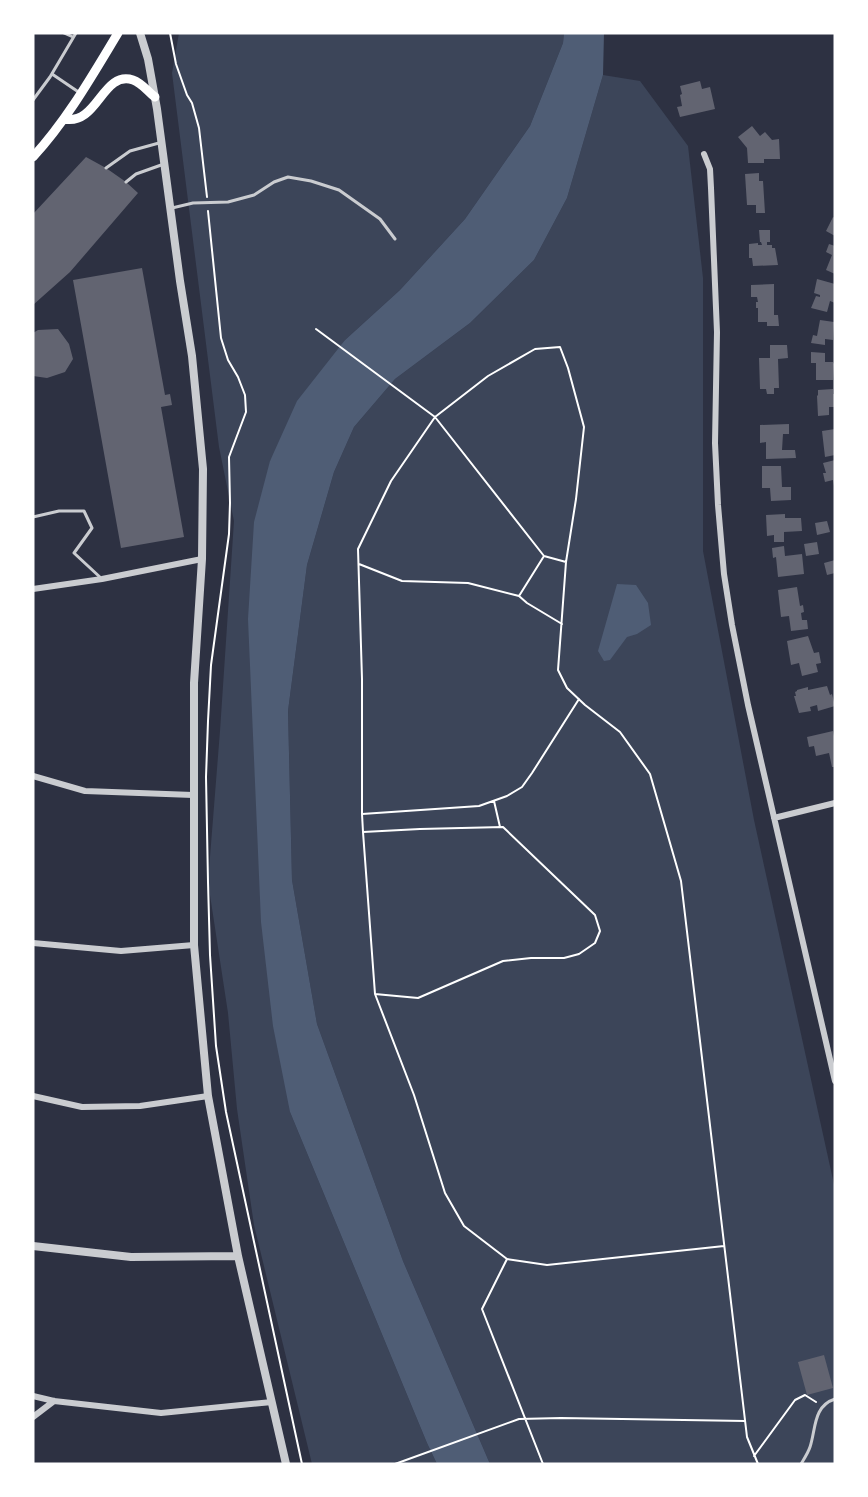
<svg xmlns="http://www.w3.org/2000/svg" width="868" height="1497" font-family="'Alegreya Sans',sans-serif">
	<style>
		.green { fill: #3c4559 }
		.water { fill: #4f5d75 }
		.building { fill: #626471 }
		.lines { fill: none; stroke-linecap: round; stroke-linejoin: round }
		.path { stroke: #fff; stroke-width: 2 }
		.service { stroke: #caccd0; stroke-width: 3 }
		.minor { stroke: #caccd0; stroke-width: 6 }
		.tertiary { stroke: #caccd0; stroke-width: 8 }
		.secondary { stroke: #fff; stroke-width: 9 }
	</style>
	<rect width="100%" height="100%" fill="#2d3142"/>
	<path class="green" d="M179,33H564L563,43L530,126L465,219L400,290L345,340L270,461L290,1112L427,1443L437,1464H312L254,1225L237,1109L228,1013L208,882L220,731L234,521L219,447L172,73Z
		M603,75L640,81L688,146L703,278V551L754,820L835,1189V1464H490L403,1261L317,1024L292,880L288,711L307,565L334,472L354,427L395,379L470,323L534,260L567,198Z"/>
	<path class="water" d="M564,33H604L603,75L567,198L534,260L470,323L395,379L354,427L334,472L307,565L288,711L292,880L317,1024L403,1261L490,1464H437L427,1443L290,1112L273,1026L261,922L248,619L254,522L270,461L297,401L345,340L400,290L465,219L530,126L563,43Z
		M617,584L636,585L648,603L651,625L637,634L627,637L610,660L604,661L598,651Z"/>
	<path class="building" d="M700,81L702,89L710,87L715,109L680,117L677,107L682,106L680,95L682,94L680,86Z
		M752,126L760,136L765,132L772,140L779,139L780,159H764V163H748L747,148L738,137Z
		M86,157L106,168L126,182L138,193L70,272L33,305V214Z
		M759,173V181H763L765,213H756V205H747L745,174Z
		M833,217L835,218V236L826,231Z
		M759,230H770V242H767V245H772V248H775L778,265L753,266L752,258H749V244L758,243V245H762L761,242H760Z
		M829,244L835,246V274L826,270L832,255L826,252Z
		M142,268L165,395L170,394L172,405L161,407L184,537L121,548L73,280Z
		M817,279L835,284V303L830,301L827,312L811,308L816,296L820,297V295L814,293Z
		M774,284V315H778L779,326H767V322H758V308H756V302H758L757,297H751V285Z
		M820,320L834,322L833,340L825,339V345L811,343L813,335L817,336Z
		M58,329L69,344L73,359L65,372L47,378L33,376V333L38,330Z
		M770,345H787L788,358L778,359L779,388H774V394H767L766,389H760L759,358H770Z
		M811,352L825,353V362H833L834,364L833,380H816V363H811Z
		M833,389V394H835L834,407H829V415L818,416L817,396L818,395V390Z
		M789,424V434H783L782,450H795L796,458L766,459V442L760,443V425Z
		M835,429V455L825,457L822,431Z
		M835,460V486H834L833,480L825,482L823,473H826L823,463Z
		M762,466H781L782,487H791V500L771,501L770,488H762Z
		M785,514V518H801L802,531L784,532V542H774V535L767,536L766,515Z
		M827,521L830,532L817,535L815,523Z
		M817,542L819,554L806,556L804,544Z
		M784,546L785,556L802,554L804,574L778,577L776,557L773,558L772,548Z
		M835,560V573L827,575L824,563Z
		M797,587L800,606L803,605L804,612L801,613L802,620H807L808,629L791,631L789,616L781,617L778,590Z
		M808,636L814,653L819,652L821,663L816,664L818,672L802,676L799,663L791,665L787,641Z
		M827,686L830,695L832,694L835,706L818,711L817,705L810,707L811,711L799,713L794,696H796L795,692L797,691V690L808,687V690Z
		M833,731L835,741V767H832L829,753L816,756L814,746L809,747L807,737Z
		M824,1355L833,1388L807,1395L798,1362Z"/>
	<g class="lines">
		<path class="path" d="M170,33L176,64L187,95L192,103L199,128L207,197
			M208,211L221,338L228,360L238,377L245,395L246,412L229,457L230,503L229,534L211,665L208,721L206,777L208,882L210,955L216,1046L226,1112L302,1464
			M316,329L435,417L544,556L566,562L558,670L567,688L585,705L620,732L650,774L681,881L747,1437L758,1464
			M544,556L519,596L527,603L562,624
			M359,564L402,581L468,583L519,596
			M579,699L532,773L522,787L507,796L479,806L362,814L363,832L420,829L503,827L595,915L600,931L595,943L579,954L564,958H531L503,961L418,998L375,994L414,1095L445,1193L464,1226L507,1259L547,1265L724,1246
			M494,801L500,827
			M362,814V679L358,549L391,481L435,417L488,376L535,349L560,347L568,368L584,427L576,499L566,562
			M363,832L375,994
			M507,1259L482,1309L543,1464
			M754,1456L795,1400L805,1395L816,1402
			M395,1464L519,1419L561,1418L745,1421"/>
		<path class="service" d="M64,33L73,37
			M52,74L80,93
			M33,100L50,77L76,33
			M106,168L130,151L159,143
			M126,182L136,174L164,164
			M172,208L193,203L228,202L254,195L274,182L288,177L311,181L339,190L380,219L395,239
			M33,517L59,511H84L92,528L74,553L102,579
			M801,1464C804,1459 808,1453 810,1447C816,1429 813,1406 835,1399"/>
		<path class="minor" d="M704,154L710,169L711,188L717,332L715,443L718,505L724,574L732,625L748,705L835,1081
			M33,589L102,579L202,559
			M33,776L85,791L193,795
			M774,818L835,803
			M33,943L121,951L194,945
			M33,1096L82,1107L140,1106L208,1096
			M33,1396L54,1401L161,1413L272,1402
			M33,1417L54,1401"/>
		<path class="tertiary" d="M140,33L148,59L157,109L180,281L192,356L203,469L202,559L194,683V945L208,1096L238,1256L286,1464
			M33,1246L131,1257L238,1256"/>
		<path class="secondary" d="M64,119C98,126 102,70 133,80C142,83 148,92 155,97
			M33,157C67,120 92,76 118,33"/>
	</g>
	<rect width="868" height="1497" fill="none" stroke="#ffffff" stroke-width="69"/>
</svg>
